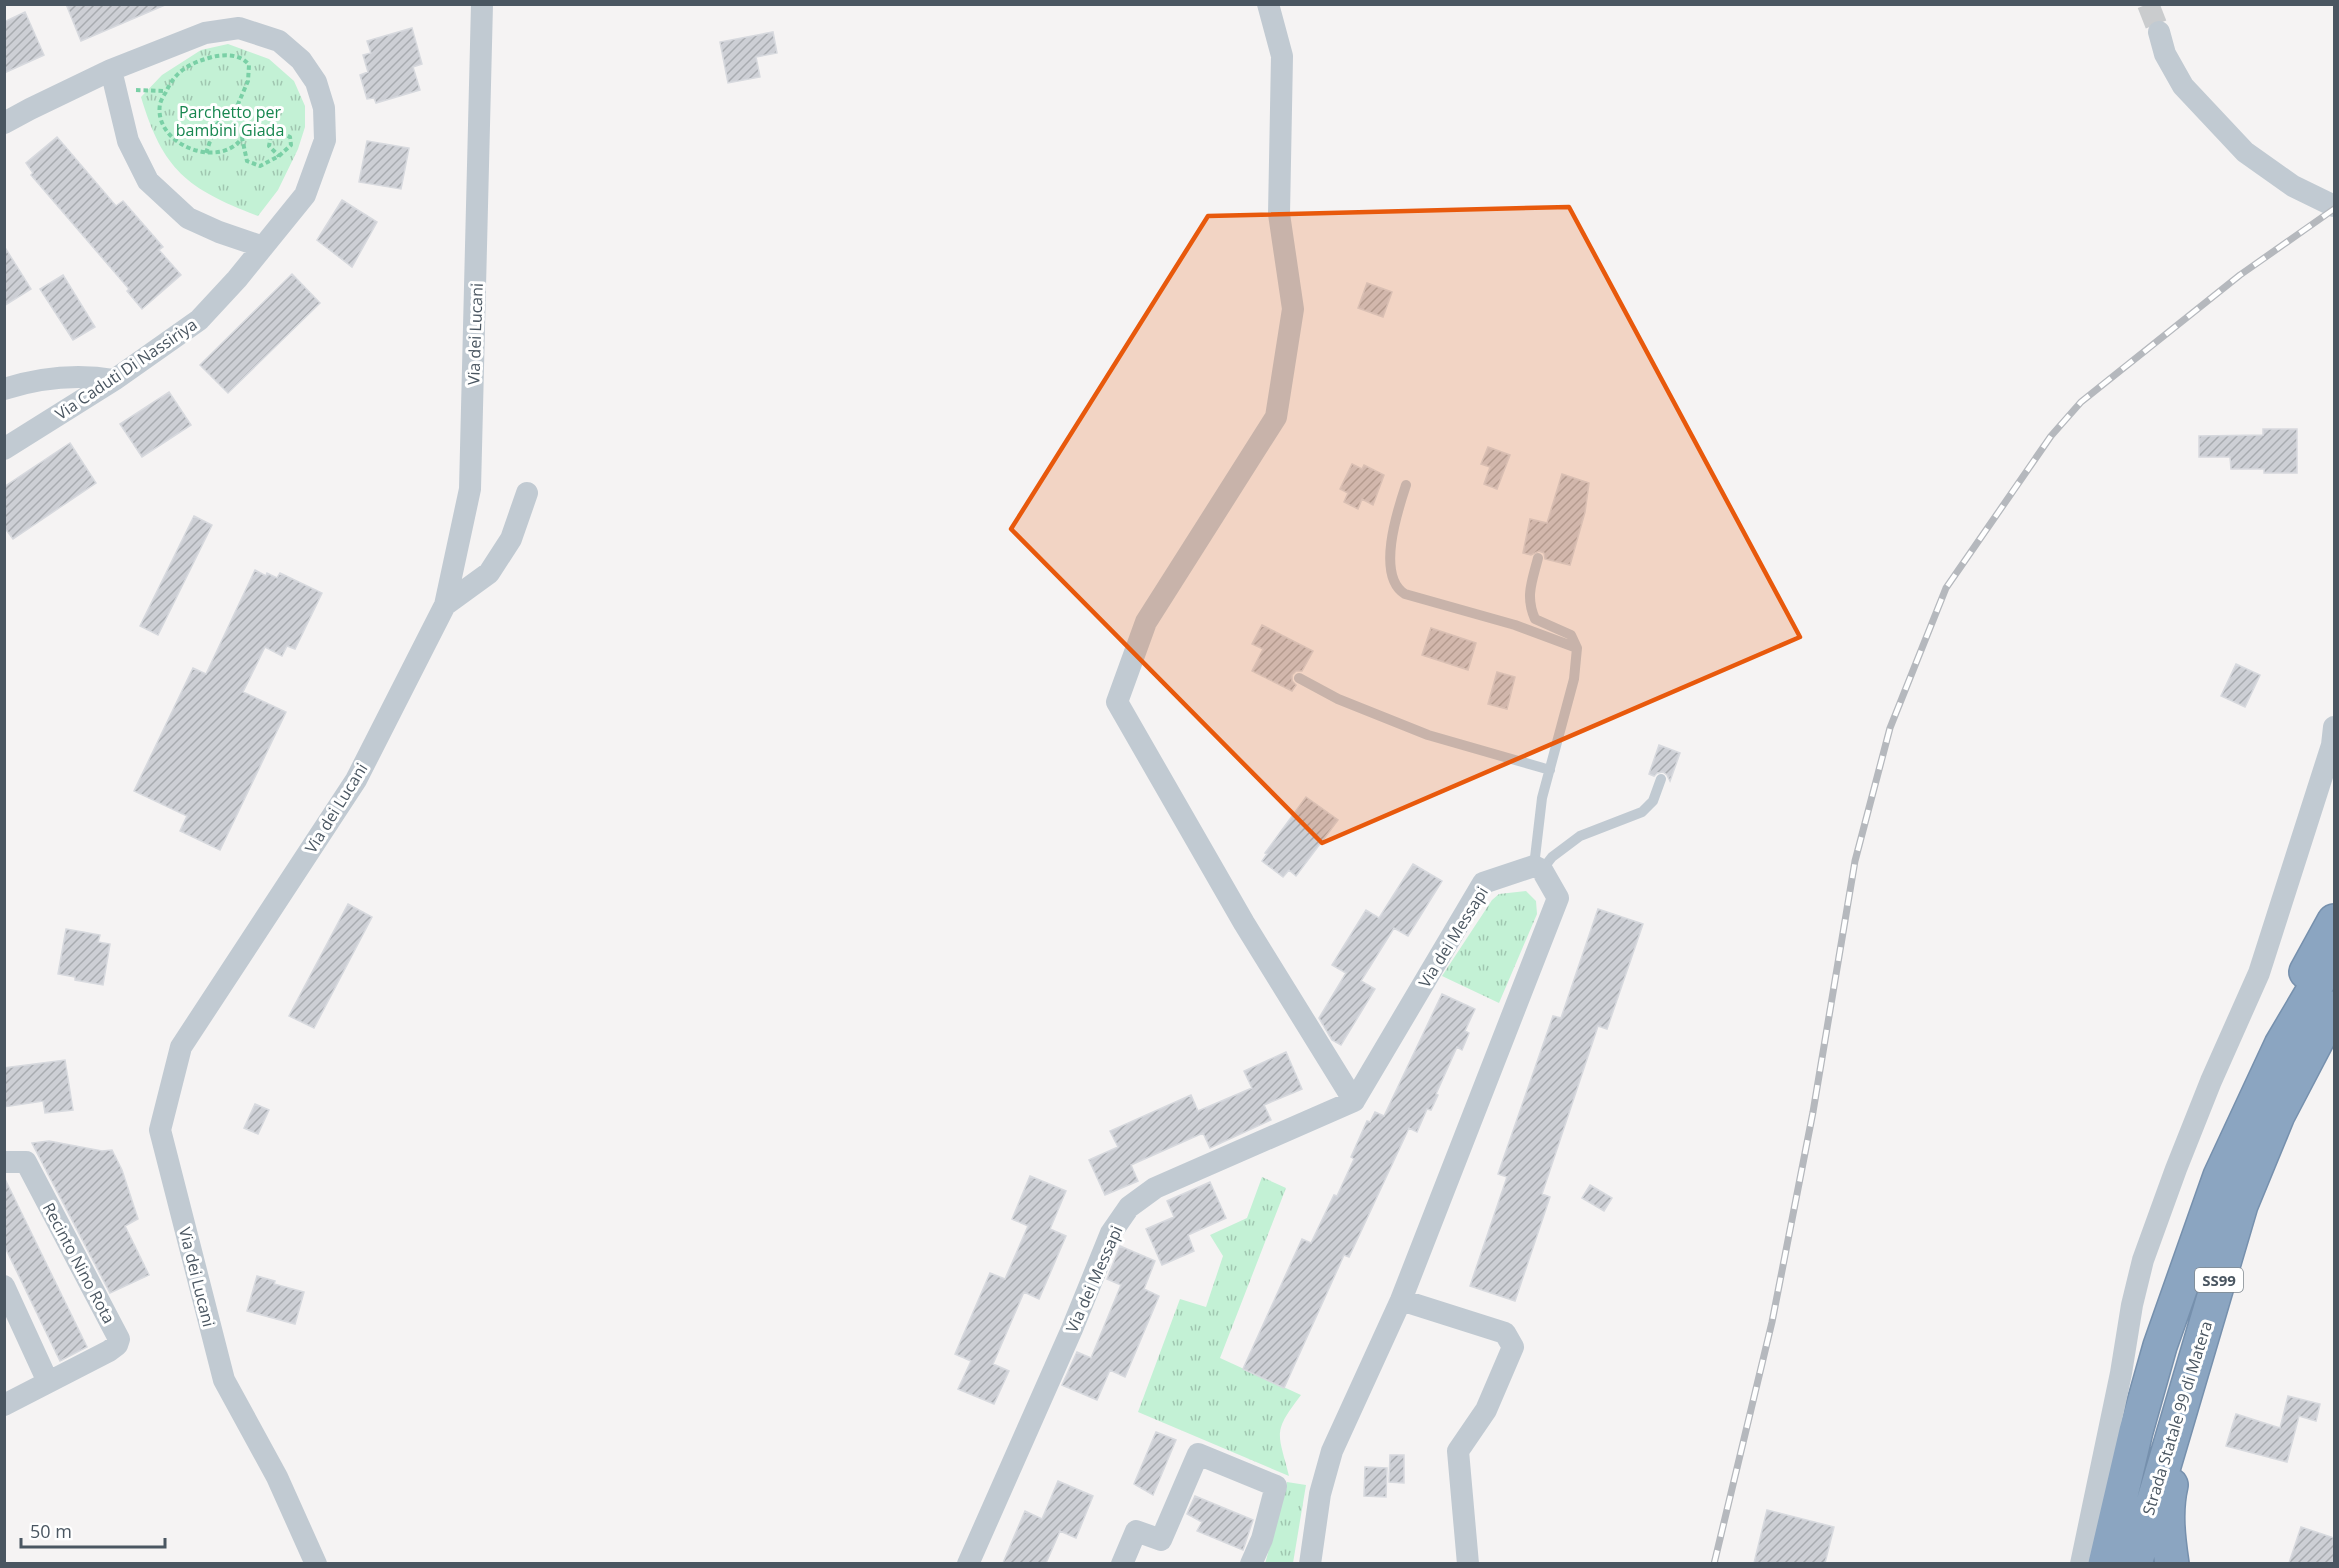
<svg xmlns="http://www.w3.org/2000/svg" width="2339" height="1568" font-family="'Open Sans',sans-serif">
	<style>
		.park { fill: url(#park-tufts) }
		.building { fill: url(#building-hatch); stroke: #d7d9de; stroke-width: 1.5 }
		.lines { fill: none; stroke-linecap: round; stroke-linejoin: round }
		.street-tunnel { stroke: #caccce; stroke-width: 22; stroke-dasharray: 22 11; stroke-linecap: butt }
		.highway-casing { stroke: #7690ad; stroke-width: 36 }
		.path { stroke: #7ad0a6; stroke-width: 4; stroke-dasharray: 4.5 3; stroke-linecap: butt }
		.lane { stroke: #c1cad2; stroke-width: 10 }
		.street { stroke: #c1cad2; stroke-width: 22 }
		.highway { stroke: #8ba5c1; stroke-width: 33 }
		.rail-casing { stroke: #b5b8bd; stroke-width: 7 }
		.rail { stroke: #fff; stroke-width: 4.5; stroke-dasharray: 14; stroke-linecap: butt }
		.marked { fill: #e8590c; fill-opacity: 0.2; stroke: #e8590c; stroke-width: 4.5; stroke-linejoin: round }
		.labels { text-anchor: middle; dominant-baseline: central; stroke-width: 6; stroke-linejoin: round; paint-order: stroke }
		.shield { fill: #fff; stroke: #808990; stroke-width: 1.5 }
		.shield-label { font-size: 15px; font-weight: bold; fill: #4a5661 }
		.park-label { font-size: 16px; fill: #17864f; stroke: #fff }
		.street-label { font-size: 16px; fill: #4a5661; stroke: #fff }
	</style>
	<defs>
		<pattern id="park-tufts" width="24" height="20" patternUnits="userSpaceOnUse" patternTransform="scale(1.5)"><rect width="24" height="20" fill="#c3f1d5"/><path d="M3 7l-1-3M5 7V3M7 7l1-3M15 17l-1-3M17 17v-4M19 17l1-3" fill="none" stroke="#a0c6b0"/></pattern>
		<pattern id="building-hatch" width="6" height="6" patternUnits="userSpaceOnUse" patternTransform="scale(1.5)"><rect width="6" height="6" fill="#cdcfd5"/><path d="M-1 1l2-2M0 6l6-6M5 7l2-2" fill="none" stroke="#a8abb0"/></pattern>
	</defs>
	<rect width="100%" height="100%" fill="#f5f3f3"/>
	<path class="park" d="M228,44L269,59L294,81L305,106V127L298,149L278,190L258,216C188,189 163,171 141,97L162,75L201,50Z
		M1526,891L1536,901L1537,914L1499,1003L1442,976L1492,900L1499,894Z
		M1262,1177L1286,1188L1220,1358L1301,1395C1272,1433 1278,1432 1289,1476L1138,1412L1180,1299L1206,1307L1223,1256L1210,1235L1247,1218Z
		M1287,1482L1306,1485L1293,1563L1265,1564Z"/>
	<path class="building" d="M66,4H165V5L81,41Z
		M25,12L44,55L4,73V22Z
		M412,28L422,64L413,67L420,90L376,103L374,98L367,99L360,75L368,72L363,55L371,53L367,41Z
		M773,32L777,53L756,57L760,77L728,83L720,42Z
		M57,137L116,206L123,201L163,247L159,250L181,275L142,309L127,291L129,289L31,175L33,173L26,163Z
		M367,141L409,148L401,189L359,182Z
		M342,200L377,222L352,267L317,240Z
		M4,246L31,289L4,306Z
		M292,274L320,303L228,393L200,365Z
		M63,275L95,327L73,340L40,289Z
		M1367,283L1392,292L1383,317L1358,308Z
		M169,392L191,425L142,457L120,424Z
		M2263,429H2297V473H2264V469H2231L2230,457H2199V436L2263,435Z
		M70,443L96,483L13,539L4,527V487Z
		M1488,447L1510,455L1497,489L1484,484L1490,467L1481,464Z
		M1352,464L1362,469L1364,465L1384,475L1373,505L1362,499L1358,509L1344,502L1348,493L1340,489Z
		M1562,474L1589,483L1585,512L1570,565L1545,559L1544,553L1539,551L1531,555L1523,553L1530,519L1547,523Z
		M194,516L212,525L158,635L140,626Z
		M255,570L266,576L267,573L277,578L280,573L322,593L295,649L287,646L282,656L265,647L243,692L286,712L220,850L180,831L187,816L134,791L193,668L206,674Z
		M1262,625L1313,651L1302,671H1296L1292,675V681L1296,685L1292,691L1252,671L1263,649L1252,644Z
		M1431,628L1476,643L1468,670L1422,655Z
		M2236,664L2260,675L2245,707L2221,696Z
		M1497,672L1515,677L1507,709L1488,704Z
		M1659,745L1680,753L1670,781L1667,775L1663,772L1657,773L1654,776L1649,774Z
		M1306,797L1338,820L1296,876L1289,870L1283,877L1262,861L1267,854L1265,853Z
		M1413,864L1442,881L1408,936L1394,928L1361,981L1375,989L1341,1045L1332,1040L1319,1018L1346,973L1332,965L1366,910L1379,918Z
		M348,904L372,917L314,1028L289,1016Z
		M1598,909L1643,924L1607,1029L1598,1026L1542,1194L1550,1197L1515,1301L1470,1286L1507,1177L1498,1174L1506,1151L1553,1016L1561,1018Z
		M66,929L100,935L98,942L110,944L103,985L75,980V977L58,974Z
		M1442,994L1475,1009L1465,1031L1469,1033L1462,1050L1457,1047L1436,1094L1438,1095L1431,1110L1427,1109L1417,1132L1409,1128L1349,1257L1344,1255L1284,1388L1243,1369L1302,1239L1311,1243L1334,1195L1337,1196L1354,1159L1351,1157L1367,1121L1370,1122L1375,1112L1384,1116Z
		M1286,1052L1302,1089L1264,1105L1271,1120L1210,1148L1203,1133L1131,1165L1138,1181L1105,1195L1089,1160L1118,1147L1110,1131L1191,1095L1198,1111L1252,1088L1244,1071Z
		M65,1060L73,1110L45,1113L43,1101L4,1107V1068Z
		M255,1104L269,1110L258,1134L244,1128Z
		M49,1141L102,1151L112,1150L122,1170L138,1219L125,1226L149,1275L110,1293L32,1143Z
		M1030,1176L1066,1191L1050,1229L1066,1236L1039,1299L1024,1292L993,1364L1009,1371L994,1404L958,1389L971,1361L955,1354L990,1273L1005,1279L1028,1226L1012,1219Z
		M4,1177L87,1347L60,1361L4,1245Z
		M1210,1182L1226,1218L1188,1235L1194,1251L1162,1265L1146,1229L1174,1217L1167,1201Z
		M1590,1185L1612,1198L1604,1211L1582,1198Z
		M1120,1246L1155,1261L1144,1289L1159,1296L1125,1377L1110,1370L1097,1400L1062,1385L1077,1352L1091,1358L1121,1285L1107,1279Z
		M257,1276L275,1281L274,1284L304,1292L295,1324L247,1311Z
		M2288,1396L2320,1404L2316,1421L2299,1416L2287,1462L2226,1446L2236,1414L2280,1428Z
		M1156,1432L1176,1440L1153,1495L1134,1484Z
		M1390,1455H1404V1483L1389,1482Z
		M1365,1467L1387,1468L1386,1497L1364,1496Z
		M1058,1481L1093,1496L1076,1538L1060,1531L1046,1563H1003L1025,1511L1042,1519Z
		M1195,1496L1253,1520L1243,1550L1197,1531L1202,1522L1187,1514Z
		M1767,1510L1834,1527L1825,1563H1754Z
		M2301,1527L2334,1538V1563H2289Z"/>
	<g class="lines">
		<path class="street-tunnel" d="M2148,4L2159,32"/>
		<defs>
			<path id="highway" d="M2306,972L2334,921
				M2171,1485C2165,1511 2168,1537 2172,1564
				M2105,1564L2136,1431L2160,1346L2220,1176L2281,1045L2334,955
				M2135,1564L2241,1205L2278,1115L2334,1008"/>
		</defs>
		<use href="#highway" class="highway-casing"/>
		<path class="path" d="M136,90L166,91
			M206,153L215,127L222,118L235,111L248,81L249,65C241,54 225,54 212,57C190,63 175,71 166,92C164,95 161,100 160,104C153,145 220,170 242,138L247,161L260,166L279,156L291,145L290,137L280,132L271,136L269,146L279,156"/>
		<path class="lane" d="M1406,485C1397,512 1376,576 1405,594L1515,625L1577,648
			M1299,678L1338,699L1428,735L1550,770
			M1534,866L1542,798L1574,679L1577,648L1571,635L1535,619C1525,596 1532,582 1538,558
			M1542,870L1552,857L1580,836L1642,812L1653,801L1661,779"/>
		<path class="street" d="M1268,4L1282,56L1279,214L1293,309L1276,417L1146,622L1117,702L1244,923L1354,1101
			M2159,32L2165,54L2183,86L2245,152L2293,186L2334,206
			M111,70L128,141L148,181L188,218L219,232L263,247
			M4,123L30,109L111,70L205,33L239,28L279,41L301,60L316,82L324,108L325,140L305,195L237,279L199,320L114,380L4,449
			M4,389C39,378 78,374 114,380
			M445,605L489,573L511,539L527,493
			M4,1162H26L119,1339L117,1345L109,1351L4,1405
			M4,1286L48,1382
			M1401,1300L1505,1333L1513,1347L1486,1410L1458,1451L1468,1564
			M316,1564L277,1477L224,1380L160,1130L181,1047L356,780L445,605L470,489L482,4
			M968,1564L1072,1329L1111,1233L1129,1207L1155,1188L1354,1101L1483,883L1534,866L1542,870L1558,898L1401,1300L1332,1451L1320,1494L1310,1564
			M1122,1564L1136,1531L1161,1540L1198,1454L1276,1486L1262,1539L1251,1564
			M2081,1564L2121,1373L2132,1305L2143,1260L2176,1169L2211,1081L2259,973L2332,745L2334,727"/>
		<use href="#highway" class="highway"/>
		<defs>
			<path id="rail" d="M1714,1564L1772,1322L1813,1112L1855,861L1890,728L1946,588L2051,436L2081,402L2240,275L2334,209"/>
		</defs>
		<use href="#rail" class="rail-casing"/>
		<use href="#rail" class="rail"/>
	</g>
	<path class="marked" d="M1569,207L1800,637L1322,843L1011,529L1208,216Z"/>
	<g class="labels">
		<rect class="shield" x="2195" y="1268" width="48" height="24" rx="4.5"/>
		<g class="shield-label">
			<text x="2219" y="1280">SS99</text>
		</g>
		<g class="park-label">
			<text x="230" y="112">Parchetto per<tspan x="230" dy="18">bambini Giada</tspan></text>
		</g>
		<g class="street-label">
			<text transform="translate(475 334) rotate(-88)">Via dei Lucani</text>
			<text transform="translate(126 369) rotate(-34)">Via Caduti Di Nassiriya</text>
			<text transform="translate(336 808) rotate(-58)">Via dei Lucani</text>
			<text transform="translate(1453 937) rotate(-58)">Via dei Messapi</text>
			<text transform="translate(79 1263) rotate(62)">Recinto Nino Rota</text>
			<text transform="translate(197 1277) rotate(76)">Via dei Lucani</text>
			<text transform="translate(1094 1279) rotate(-66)">Via dei Messapi</text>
			<text transform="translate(2177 1418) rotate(-73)">Strada Statale 99 di Matera</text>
		</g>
	</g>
	<rect width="2339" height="1568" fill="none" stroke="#4a5661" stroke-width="12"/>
	<path d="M21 1538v9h144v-9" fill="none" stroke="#4a5661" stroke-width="3"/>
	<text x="30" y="1538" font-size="18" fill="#4a5661" stroke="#ffffff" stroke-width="4.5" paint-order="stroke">50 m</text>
</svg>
